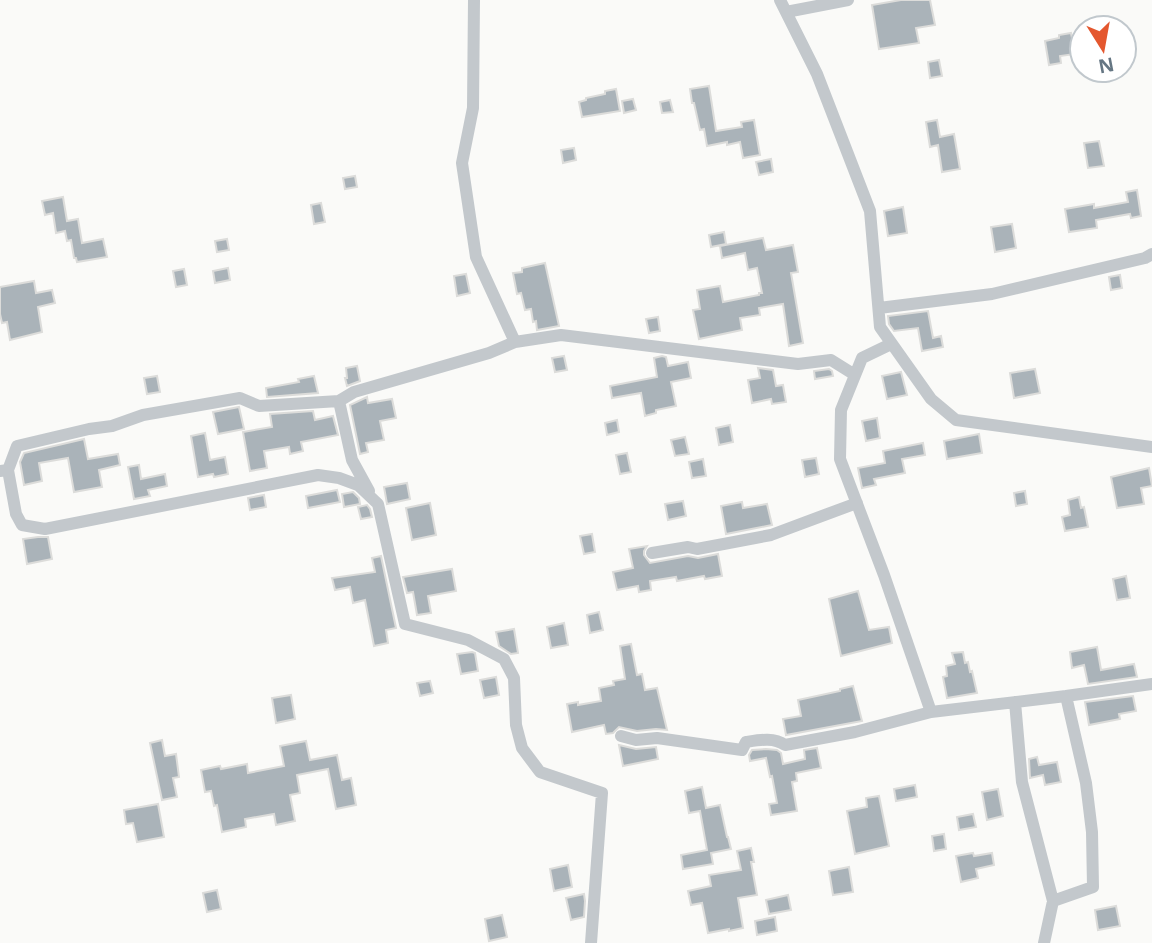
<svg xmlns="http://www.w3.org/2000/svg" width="1152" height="943" font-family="'Noto Sans',sans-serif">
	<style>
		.building { fill: #aab3b9; stroke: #dcdcda; stroke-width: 2 }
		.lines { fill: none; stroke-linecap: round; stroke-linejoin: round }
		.street { stroke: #c3c8cc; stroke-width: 12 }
	</style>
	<rect width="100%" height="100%" fill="#fafaf8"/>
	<path class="building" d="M901,0H930L935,25L916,28L919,43L879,49L872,5Z
		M1071,33L1075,54L1060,56L1061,63L1049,65L1045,41L1059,38V35Z
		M939,60L942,76L930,78L928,62Z
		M709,86L716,131L742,127L741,122L754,120L760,155L743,158L740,142L727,145V142L707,146L704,129L700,130L694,103H692L690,89Z
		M616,89L620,111L582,117L579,102L586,100V98L605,94V91Z
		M633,99L636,110L624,113L622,101Z
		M670,100L673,112L662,113L660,102Z
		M937,120L940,137L954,134L960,169L942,172L938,145L930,147L926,122Z
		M1099,141L1104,166L1088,168L1084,143Z
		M574,148L576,160L563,163L561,150Z
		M771,159L773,172L759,175L756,162Z
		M355,176L357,187L345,189L343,178Z
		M1137,190L1141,216L1131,218L1130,214L1096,220L1097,228L1069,232L1065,209L1094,204V208L1128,202L1126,192Z
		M63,197L67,221L78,219L82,243L103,239L107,257L77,262L76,258H74L71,240L67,241L65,231L56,233L53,213L45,215L42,201Z
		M321,203L325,222L314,224L311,205Z
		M903,207L907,233L888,236L884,211Z
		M1012,224L1016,248L995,252L991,227Z
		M724,232L726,244L711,247L709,235Z
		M763,238L766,250L793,245L798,272L791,273L803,343L789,346L783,304L759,308L760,315L740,318L742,330L699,339L693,310L700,309L697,290L720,286L723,302L759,295V293H762L757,268L748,270L745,253L722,258L720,246Z
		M227,239L229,250L217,252L215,241Z
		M545,263L559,326L537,330L536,321L533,322L531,309L525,310L521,293L517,294L513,273L522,272V268Z
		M228,268L230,280L215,283L213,271Z
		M184,269L187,285L176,287L173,271Z
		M466,274L470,293L457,296L454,276Z
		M1120,275L1122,288L1111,290L1109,277Z
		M34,281L36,293L52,290L55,303L38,307L42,332L10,340L7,322L2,323L0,314V287Z
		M928,311L933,338L941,336L943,347L922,351L918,328L894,331L889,324L888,316Z
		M658,317L660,331L649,333L646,319Z
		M564,356L567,370L555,372L552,358Z
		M662,356L666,357L668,366L688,362L691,378L671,382L676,406L656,410V413L645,416L641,393L612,398L610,386L657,377L654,358Z
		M357,366L360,381L347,386L345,378H347L346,368Z
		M758,368L773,370L776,386L783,385L786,402L772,404L771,399L752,403L748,380L760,378Z
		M829,369L832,371L833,376L815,379L814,371Z
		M1035,369L1040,393L1014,398L1010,373Z
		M901,372L907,395L887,399L882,376Z
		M157,376L160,392L147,394L144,378Z
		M314,376L318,393L267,397L266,388L299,382L298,379Z
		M367,397L368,403L392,399L396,418L380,421L384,440L366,443L368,452L360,454L350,405Z
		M239,407L244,429L218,434L213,412Z
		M313,411L315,420L333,416L338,435L301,442L303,451L290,454L289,447L264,451L267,468L250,471L243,432L272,427L270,414Z
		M877,418L880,438L866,441L862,421Z
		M617,420L619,432L607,435L605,423Z
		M730,425L733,442L719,445L716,428Z
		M205,433L210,460L225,457L228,474L214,477L213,474L198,477L191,436Z
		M979,434L982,453L947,459L944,441Z
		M685,437L689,454L675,456L671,440Z
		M84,439L88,459L118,454L120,465L99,470L102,487L74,492L68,458L39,463L42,481L24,485L20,462L24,453Z
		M923,443L925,455L902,459L905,473L874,479L876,485L862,488L858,468L885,463L883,451Z
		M627,453L631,472L620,474L616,455Z
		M816,458L819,474L805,477L802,460Z
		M703,459L706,476L692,478L689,462Z
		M139,465L141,479L165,474L167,486L148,490L150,496L134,499L128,467Z
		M1149,468L1152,486L1141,488L1144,504L1117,508L1111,477Z
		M407,483L410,499L387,504L384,487Z
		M337,490L340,502L308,508L306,496Z
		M1025,491L1027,504L1016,506L1014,493Z
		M353,492L359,498L360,504L344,507L342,494Z
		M264,495L266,507L250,510L248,498Z
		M1079,497L1081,508L1084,507L1088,527L1065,531L1062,517L1070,515L1068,500Z
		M683,501L686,516L668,520L665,504Z
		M742,502L743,508L767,504L772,525L726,534L721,506Z
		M430,503L436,535L412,540L406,508Z
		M367,505L370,509L372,517L361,519L358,507Z
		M592,534L595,552L584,554L580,536Z
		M38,537H48L52,559L27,564L23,539Z
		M647,546L644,551V555L650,563L688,556L698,558L718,554L722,576L705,579L704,576L677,581L676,577L650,581L651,590L639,592L638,586L617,590L613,572L633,568L629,549Z
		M381,556L396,628L386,630L388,643L374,646L365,600L353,603L350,587L335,590L332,578L375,572L372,558Z
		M452,569L456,591L428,596L431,613L417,615L413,592L407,593L403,577Z
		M1126,576L1130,598L1117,600L1113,579Z
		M858,591L869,630L889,627L892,643L841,656L829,599Z
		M599,612L603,630L590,633L587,615Z
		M564,623L568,645L551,648L547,627Z
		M514,629L518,653L511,654L499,646L496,632Z
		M631,644L637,675L642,674L645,690L657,688L667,730L656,729L637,731L619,727L613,733L606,734L604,725L572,732L567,704L578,702V705L601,701L599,688L614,685L613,681L625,679L620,646Z
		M1097,647L1101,670L1134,664L1137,677L1088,684L1084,665L1072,668L1070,652Z
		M472,652L475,653L478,671L461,674L457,654Z
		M963,652L965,663L968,662L970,672L972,671L977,693L947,698L943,677L947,676L946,666L955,664L952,653Z
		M496,677L499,695L484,698L480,680Z
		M430,681L433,693L420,696L417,683Z
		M853,686L862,721L786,735L783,719L801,716L798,700L840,691V689Z
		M291,695L295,719L276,723L272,698Z
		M1133,696L1136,711L1119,714L1120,719L1089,725L1085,702Z
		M162,740L165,756L176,754L179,777L173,778L177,797L162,800L150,743Z
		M306,741L310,760L337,755L342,780L351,778L356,805L336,809L328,769L297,775L300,793L290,795L295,821L276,825L274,814L245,819L246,827L222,832L217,805L214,806L211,791L205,792L201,770L220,766L221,769L247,764L248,773L284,766L280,746Z
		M619,745L636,749L656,747L658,759L623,766Z
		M817,748L821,768L796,773L797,781L792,782L797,811L771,815L769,804L777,803L772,776L770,777L766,758L750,761L749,755L752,750L766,749L777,750L781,753L783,764L805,759L804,750Z
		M1037,757L1039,765L1057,762L1061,782L1045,785L1043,775L1030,778L1029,759Z
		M915,785L917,797L896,801L894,789Z
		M702,787L706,808L720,805L727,837H728L731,849L711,853L713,864L683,869L681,855L707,850L700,811L689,813L685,791Z
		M998,789L1003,816L987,820L982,792Z
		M879,796L889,846L855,854L847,811L867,807L866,798Z
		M158,804L164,837L137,842L133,823L126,824L124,810Z
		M973,814L976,827L959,830L957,817Z
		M944,834L946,849L934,851L932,836Z
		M751,848L754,862H751L757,895L738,898L743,928L729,931V929L708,933L702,903L691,905L688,891L711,886L709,875L741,870L737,851Z
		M973,853L974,856L992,853L994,865L976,869L978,878L961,882L956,856Z
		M568,865L572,887L554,891L550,869Z
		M849,867L853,892L833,895L829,871Z
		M217,890L221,909L207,912L203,893Z
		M584,894L585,901L584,917L571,920L566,898Z
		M788,895L791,910L769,914L766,900Z
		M1116,906L1120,926L1098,930L1095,910Z
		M502,915L507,937L489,941L485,919Z
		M775,917L777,931L757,935L755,921Z"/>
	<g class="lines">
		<path class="street" d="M474,0L473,108L462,163L476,257L515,342
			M780,0L817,74L870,211L880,327L931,399L956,420L1152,447
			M786,12L848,0
			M879,308L992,294L1145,258L1152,254
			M891,344L862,358L841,410L840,459L884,575L931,712L1066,696
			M339,401L352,460L369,491
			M8,470L17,446L89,429L112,426L143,415L240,398L259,406L339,401L354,392L489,353L515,342L561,335L798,364L831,360L855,375
			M0,471L8,470L16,514L22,525L45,529L318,475L339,478L358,485L378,504L405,624L468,640L504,659L514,678L516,725L522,748L540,772L602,793L591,943
			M652,553L688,547L697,549L771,535L857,503
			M1015,702L1022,782L1053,901
			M621,736L636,740L657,738L742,750L746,742C759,740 774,737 785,745L855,732L931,712
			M1044,943L1053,901L1093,887L1092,832L1086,783L1066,696L1152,684"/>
	</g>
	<g transform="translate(1103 49) rotate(169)"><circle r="33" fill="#ffffff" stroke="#c1c8cd" stroke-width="2"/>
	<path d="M0-5L12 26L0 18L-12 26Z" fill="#e4572e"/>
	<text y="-10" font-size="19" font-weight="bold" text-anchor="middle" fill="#657683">N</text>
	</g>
</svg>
